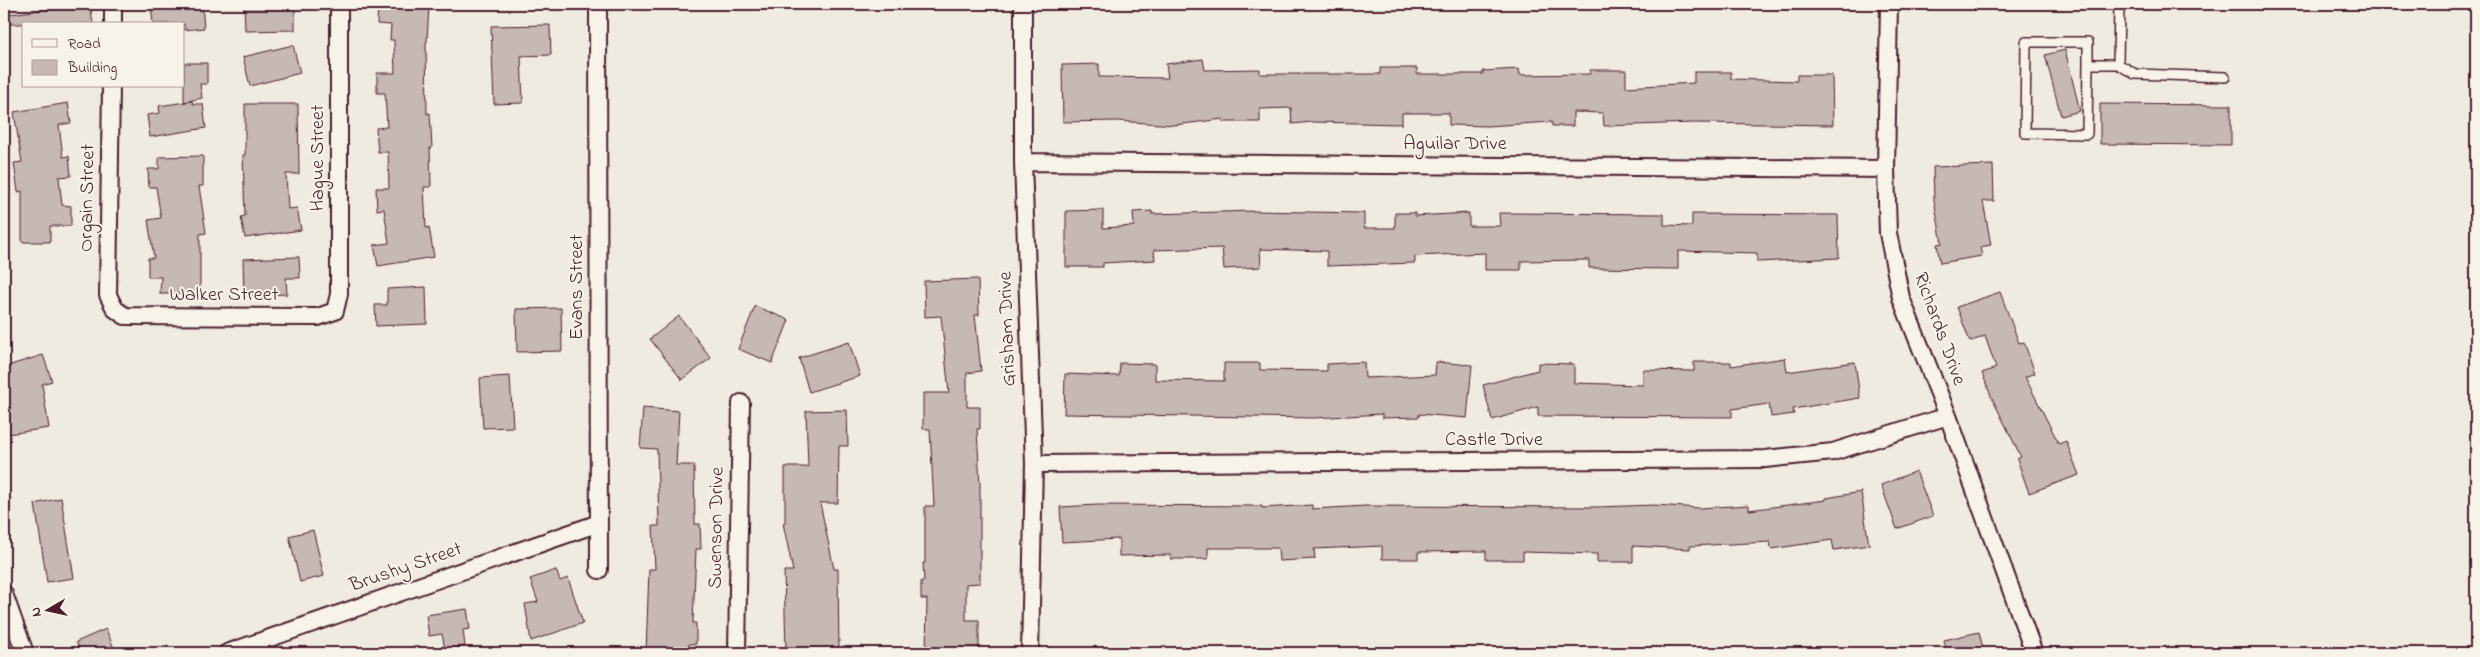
<svg xmlns="http://www.w3.org/2000/svg" width="2480" height="657" font-family="'Indie Flower',sans-serif">
	<style>
		.building { fill: #c6b8b3; stroke: #4a1f2b }
		.lines { fill: none; stroke-linecap: round; stroke-linejoin: round }
		.service-casing { stroke: #4a1f2b; stroke-width: 12 }
		.minor-casing { stroke: #4a1f2b; stroke-width: 20 }
		.service { stroke: #f7f3e8; stroke-width: 9 }
		.minor { stroke: #f7f3e8; stroke-width: 16 }
		.labels { text-anchor: middle; dominant-baseline: central; stroke-width: 4; stroke-linejoin: round; paint-order: stroke }
		.street-label { font-size: 20px; fill: #4a1f2b; stroke: #f7f3e8 }
	</style>
	<rect width="100%" height="100%" fill="#f0ebe0"/>
	<filter id="ink" filterUnits="userSpaceOnUse"><feTurbulence type="fractalNoise" baseFrequency=".02" numOctaves="2"/><feDisplacementMap in="SourceGraphic" scale="10" xChannelSelector="R" yChannelSelector="G"/><feConvolveMatrix kernelMatrix="1 2 1 2 8 2 1 2 1" color-interpolation-filters="sRGB"/></filter>
	<g filter="url(#ink)">
		<path class="building" d="M90,4L93,24H10L9,14Z
			M151,4H202L204,28L184,30V24H153Z
			M244,4H295V30L245,31Z
			M378,4L429,6L427,42H426L427,114L430,113L432,148H430L431,187H424L426,228L429,227L434,257L378,266L374,245L389,243L384,209L377,210L376,188H389L388,152H378L376,128L387,127L385,93H377V73H395L394,40H390L391,25L377,24Z
			M550,25L551,55L521,56L523,103L494,104L491,26Z
			M293,45L300,73L250,86L243,57Z
			M2065,50L2080,111L2061,116L2045,55Z
			M1203,59L1205,70L1260,69V74H1380V68H1417V74H1483V71L1519,69L1520,75L1590,74V70H1626V87L1694,83V72H1731V79L1797,81V75H1832L1833,125L1694,123L1604,126L1603,113L1573,112V126H1552V122L1487,126L1449,125V113H1402V124L1312,122L1292,124L1291,108L1260,109V122H1223V119L1175,125L1117,121L1063,122L1062,65L1099,64V77L1168,78L1166,64Z
			M184,63H207V84H200L202,98L184,102Z
			M192,101L193,104H203L206,128L150,137L147,115L160,113L159,106Z
			M68,103L71,123L59,125L63,157L69,156L71,176L59,177L62,205L71,206V226H50V242H22V191L18,192L14,163L22,162L14,112Z
			M245,104H298L299,174H286L288,209L297,208L301,230L245,238L241,217L245,216L243,155H245Z
			M2100,104L2231,105V145L2100,144Z
			M203,156V186H199L206,233L200,234V294H160L161,277H148V258H154L148,220L161,218L156,187H149L148,169H159V157Z
			M1993,165L1994,201H1983L1991,245L1980,247L1982,256L1940,263L1937,244L1942,243L1934,200L1933,167Z
			M1103,210V228L1134,226L1133,212L1152,211V214L1254,211L1364,213V228H1395V213H1415V216L1469,213V226H1500L1499,213L1664,214V225L1692,226V214L1838,215L1839,258L1757,262V253L1678,251V269L1589,268V260L1521,261V270H1485V253L1415,256V263L1327,266V251L1260,249L1261,267L1224,269L1222,248L1154,250L1155,260L1103,263V267H1066V211Z
			M299,257L300,278H286L287,294L244,296L243,259Z
			M978,279L979,315H975L981,371L967,373V407H980V429H977L980,485V583L966,584V620H979V653H926L927,599H921V581H924L923,563H925V506H934L930,429H923V393H949L941,316L925,317L924,281Z
			M426,287L427,324L376,326L375,305H387V289Z
			M2000,292L2019,343L2024,342L2035,373L2025,377L2059,444L2066,441L2079,475L2029,493L2017,459L2021,457L1991,396L1982,373L1996,368L1985,336L1970,342L1957,307Z
			M755,306L789,320L772,363L738,349Z
			M561,308L562,351L517,352L516,309Z
			M679,316L711,358L682,380L650,339Z
			M849,342L860,376L809,392L799,358Z
			M43,355L52,381L42,384L49,428L8,434L4,409V367Z
			M1785,358L1787,372L1855,362L1860,398L1793,409L1794,414L1771,417L1769,404L1732,409V417L1538,416V407L1492,420L1483,385L1538,370V363L1574,364V383L1643,385V370L1694,371V362H1731V366Z
			M1364,362L1365,378L1435,375L1436,362L1472,365L1467,418L1419,414V417L1382,418V414L1314,418L1064,414L1065,374L1119,376L1120,363L1155,364V380L1224,381V363H1260V370L1327,371V364Z
			M510,376L513,427L483,428L480,378Z
			M643,408L679,411L676,465H694L695,524H700L701,549H696L693,623H696V644H689V653H646L649,569H655L653,526H659L657,449L640,448Z
			M847,410L848,446H839L838,503H820L834,569H838L839,653H786L784,571H793L783,523L785,522V467H808L806,411Z
			M1916,471L1933,516L1897,529L1881,485Z
			M1861,492L1869,545L1834,550L1832,540L1771,549L1770,542L1690,546V549L1633,546V562H1597V554L1523,552V560H1486V551L1418,552V559H1382V546L1314,549L1315,559L1279,561L1278,548H1208V559H1171V555L1119,556V539L1062,542L1060,507L1098,505L1262,506V508L1312,505V509L1366,506L1597,507L1655,505L1699,508L1749,505V510L1826,500V498Z
			M61,498L74,578L47,582L35,504Z
			M313,530L324,576L300,582L289,536Z
			M556,570L560,581L568,578L583,623L531,641L525,604L538,602L530,579Z
			M467,609L470,629L463,630L465,646L445,649L442,634L429,636L426,615Z
			M106,629L116,653H81L76,642Z
			M1979,632L1984,653H1947L1944,640Z"/>
		<g class="lines">
			<defs>
				<path id="service" d="M2119,4L2118,64L2135,74L2225,77
					M2088,64V42H2026L2025,133L2087,134L2088,64H2118"/>
				<path id="minor" d="M598,4L599,570
					M1023,4V162L1034,464L1030,653
					M1889,4L1886,169L1888,233L1901,298L1948,416L2034,653
					M113,24V4
					M111,86L108,295L115,309L125,316L318,317L335,311L339,294V4
					M1023,162L1886,169
					M1034,464L1765,459L1833,452L1948,416
					M4,594L25,653
					M227,653L599,523
					M737,653L741,403"/>
			</defs>
			<use href="#service" class="service-casing"/>
			<use href="#minor" class="minor-casing"/>
			<use href="#service" class="service"/>
			<use href="#minor" class="minor"/>
		</g>
	</g>
	<g class="labels">
		<g class="street-label">
			<text x="1455" y="144">Aguilar Drive</text>
			<text transform="translate(318 158) rotate(-90)">Hague Street</text>
			<text transform="translate(88 198) rotate(-89)">Orgain Street</text>
			<text transform="translate(577 287) rotate(-90)">Evans Street</text>
			<text x="224" y="295">Walker Street</text>
			<text transform="translate(1008 329) rotate(-92)">Grisham Drive</text>
			<text transform="translate(1939 329) rotate(70)">Richards Drive</text>
			<text x="1494" y="440">Castle Drive</text>
			<text transform="translate(717 528) rotate(-89)">Swenson Drive</text>
			<text transform="translate(406 568) rotate(-19)">Brushy Street</text>
		</g>
	</g>
	<rect width="2480" height="657" fill="none" stroke="#f7f3e8" stroke-width="20"/>
	<rect x="10" y="10" width="2460" height="637" fill="none" stroke="#4a1f2b" stroke-width="2" filter="url(#ink)"/>
	<rect x="22" y="22" width="162" height="65" fill="#f7f3e8" stroke="#b29e9c"/>
	<rect x="32" y="39" width="25" height="8" fill="#f7f3e8" stroke="#b29e9c"/>
	<text x="68" y="48" font-size="15" fill="#4a1f2b">Road</text>
	<rect x="32" y="60" width="25" height="15" fill="#c6b8b3" stroke="#b29e9c"/>
	<text x="68" y="72" font-size="15" fill="#4a1f2b">Building</text>
	<g transform="translate(48 610) rotate(261)" stroke="#f7f3e8" stroke-width="4" paint-order="stroke">
	<path d="M0-4L9 19L0 12L-9 19Z" fill="#4a1f2b"/>
	<text y="-8" font-size="14" font-weight="bold" text-anchor="middle" fill="#4a1f2b">N</text>
	</g>
</svg>
